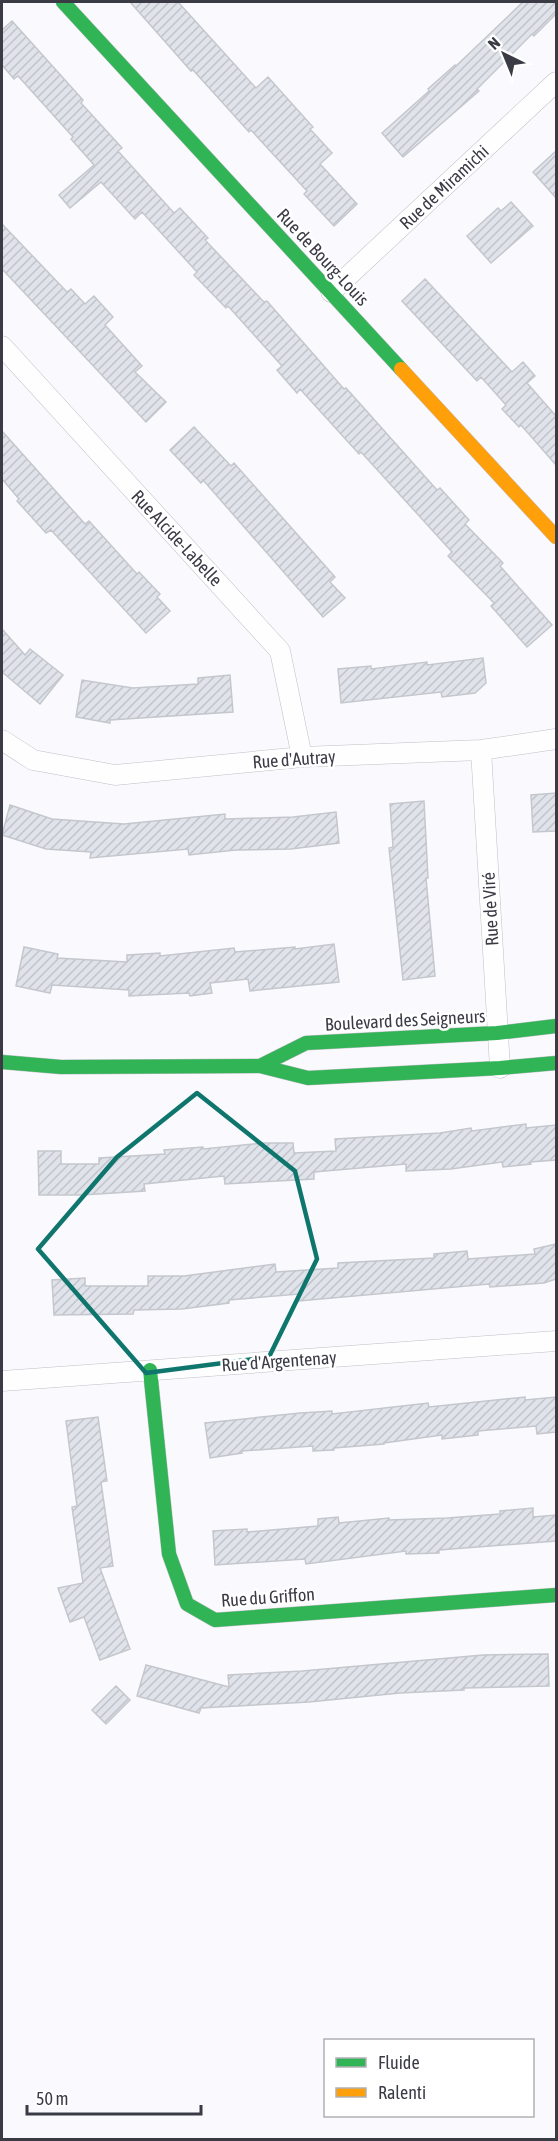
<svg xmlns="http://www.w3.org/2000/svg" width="558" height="2141" font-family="'Asap Condensed',sans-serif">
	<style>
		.building { fill: url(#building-hatch); stroke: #c4c7cd; stroke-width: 1.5 }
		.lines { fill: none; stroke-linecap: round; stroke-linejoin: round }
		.street-casing { stroke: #c0bfc6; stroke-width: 21 }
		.fast-casing { stroke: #c0bfc6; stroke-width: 15 }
		.slow-casing { stroke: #c0bfc6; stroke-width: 15 }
		.street { stroke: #fefeff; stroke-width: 20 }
		.fast { stroke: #30b455; stroke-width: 14 }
		.slow { stroke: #ff9f0a; stroke-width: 14 }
		.marked { fill: none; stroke: #0f766e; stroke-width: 4.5; stroke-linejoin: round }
		.labels { text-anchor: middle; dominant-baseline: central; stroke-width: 5; stroke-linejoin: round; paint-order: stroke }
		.street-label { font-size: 18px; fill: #3b3b46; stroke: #fff }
	</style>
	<defs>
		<pattern id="building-hatch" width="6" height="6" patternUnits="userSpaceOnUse" patternTransform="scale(1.5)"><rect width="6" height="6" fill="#e0e3ea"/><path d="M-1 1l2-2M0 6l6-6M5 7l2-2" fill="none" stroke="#c1c4ca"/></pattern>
	</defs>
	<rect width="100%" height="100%" fill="#fafafe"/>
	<path class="building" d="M130,2H178L256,88L268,77L313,127L310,129L332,153L320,164L357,204L334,226L304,194L307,191L251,130L249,132L193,70L191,71Z
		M523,2H556V14L534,36L532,34L477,89L479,91L403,157L382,133L429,91L428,89L455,65L456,66Z
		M12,21L83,100L81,103L122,148L118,151L174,213L180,208L208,238L205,240L264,302L267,301L344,389L346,388L437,490L440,488L469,520L465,524L503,563L500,566L552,625L527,647L491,606L494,603L448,556L452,552L361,452L359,454L300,389L297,393L277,370L282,366L228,306L226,308L194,275L197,272L142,212L135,219L101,182L70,208L59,195L94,165L71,139L73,137L18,76L14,79L2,65V30Z
		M556,151V198L533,172Z
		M511,202L533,226L491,263L467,236L498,208L501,211Z
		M2,224L67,292L71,289L85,304L94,296L113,317L105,325L142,366L135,372L166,402L146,422L2,269Z
		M425,279L512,372L523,362L535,376L527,383L556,416V465L521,425L519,427L502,409L506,405L481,377L477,381L402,301Z
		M194,427L231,466L234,463L335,577L330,582L345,598L323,617L203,480L201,483L170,450Z
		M2,431L85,524L89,521L137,574L139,572L160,594L157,597L170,611L146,633L51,530L46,533L17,501L19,499L2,479Z
		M2,629L25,655L30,649L63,675L40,704L2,672Z
		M483,658L486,683L475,693L442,697L441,692L341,703L338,669L371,666V669L427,662V665Z
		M230,675L233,712L110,720V723L76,717L82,680L133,688L198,684V678Z
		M556,793V831L533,832L531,795Z
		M424,801L428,878H426L435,976L403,980L389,848L393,847L390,804Z
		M10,805L52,819L124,824L225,814V819L293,817L336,812L339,843L291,849L236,850L189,855L188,849L90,858L91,852L46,849L2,835Z
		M334,944L339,982L250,991L248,979L210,983L212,993L190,996L189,993L129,996V990L52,985L50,993L16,986L24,947L58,954L57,958L127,962V955L160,953V956L234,948L235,952L295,947V949Z
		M526,1124V1128L556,1125V1160L530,1162L531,1164L503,1167L502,1162L451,1169L406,1171V1164L314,1172V1179L225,1184L224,1176L144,1184L145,1191L82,1195H39L38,1151H61V1164H99V1158L165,1154L164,1150L203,1147V1149L264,1143H293L294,1153L336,1151L335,1139L440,1133L471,1128L472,1131Z
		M556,1244V1279L544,1283L490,1287L489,1284L299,1301V1294L229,1300V1303L182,1309L134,1310L133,1314L54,1315L52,1280L85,1278V1286H148V1276H184L275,1264L276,1272L338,1268V1263L434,1258V1254L467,1251L468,1259L535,1254L534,1249Z
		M525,1397V1400L556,1397V1432L537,1434L536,1426L478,1431V1435L442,1439V1435L384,1443V1444L334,1448V1450L313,1451V1446L242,1451V1453L210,1458L205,1423L300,1413L332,1411V1414L428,1403L429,1407Z
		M98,1417L107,1481L101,1482L113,1566L100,1568L130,1649L100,1660L84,1617L70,1622L58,1588L83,1583L72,1507L77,1506L66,1421Z
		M533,1508V1517L556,1515V1541L439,1550V1553L406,1554V1551L306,1564L305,1559L215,1565L213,1531L247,1529V1532L318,1526V1519L338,1517L339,1523L389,1518V1520L447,1518L500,1514V1511Z
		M548,1654L549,1686L464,1688V1690L400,1693L309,1702L201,1708L199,1713L137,1696L146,1665L229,1687L228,1675L302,1671L483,1655Z
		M116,1686L130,1700L106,1724L92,1710Z"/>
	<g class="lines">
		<defs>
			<path id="street" d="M331,292L556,82
				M2,346L280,651L302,757
				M2,740L33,760L115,775L302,757L481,750L556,739
				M481,750L500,1068
				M2,1381L556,1341"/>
			<path id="fast" d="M63,2L401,369
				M2,1062L61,1067L260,1066L308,1078L500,1068L556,1063
				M260,1066L306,1043L497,1033L556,1026
				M150,1370L169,1554L187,1604L215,1620L556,1595"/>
			<path id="slow" d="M401,369L556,537"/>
		</defs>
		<use href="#street" class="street-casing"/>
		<use href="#fast" class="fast-casing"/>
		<use href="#slow" class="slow-casing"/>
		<use href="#street" class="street"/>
		<use href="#fast" class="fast"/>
		<use href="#slow" class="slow"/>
	</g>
	<path class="marked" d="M197,1093L295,1171L317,1259L269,1357L146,1373L38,1249L117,1157Z"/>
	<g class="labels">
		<g class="street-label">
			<text transform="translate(444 187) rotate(-43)">Rue de Miramichi</text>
			<text transform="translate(323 257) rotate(47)">Rue de Bourg-Louis</text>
			<text transform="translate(177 538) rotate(47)">Rue Alcide-Labelle</text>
			<text transform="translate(294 759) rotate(-4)">Rue d'Autray</text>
			<text transform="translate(490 909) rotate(-93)">Rue de Viré</text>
			<text transform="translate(405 1020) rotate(-3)">Boulevard des Seigneurs</text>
			<text transform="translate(279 1361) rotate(-4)">Rue d'Argentenay</text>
			<text transform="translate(268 1597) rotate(-4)">Rue du Griffon</text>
		</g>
	</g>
	<rect width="558" height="2141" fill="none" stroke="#3b3b46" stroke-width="6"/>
	<rect x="324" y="2039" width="210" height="78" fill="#ffffff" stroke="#b1b1b5" stroke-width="1.5"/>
	<rect x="336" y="2058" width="30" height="9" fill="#30b455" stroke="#b1b1b5" stroke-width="1.5"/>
	<text x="378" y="2069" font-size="18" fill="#3b3b46">Fluide</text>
	<rect x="336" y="2088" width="30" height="9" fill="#ff9f0a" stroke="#b1b1b5" stroke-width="1.5"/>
	<text x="378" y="2099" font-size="18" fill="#3b3b46">Ralenti</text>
	<g transform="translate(504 54) rotate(317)" stroke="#ffffff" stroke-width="4.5" paint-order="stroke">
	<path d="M0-4.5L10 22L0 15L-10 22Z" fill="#3b3b46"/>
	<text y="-9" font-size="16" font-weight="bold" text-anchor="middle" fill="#3b3b46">N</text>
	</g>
	<path d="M27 2105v9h174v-9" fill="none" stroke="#3b3b46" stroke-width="3"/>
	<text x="36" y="2105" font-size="18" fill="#3b3b46" stroke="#ffffff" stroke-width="4.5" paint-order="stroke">50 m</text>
</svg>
